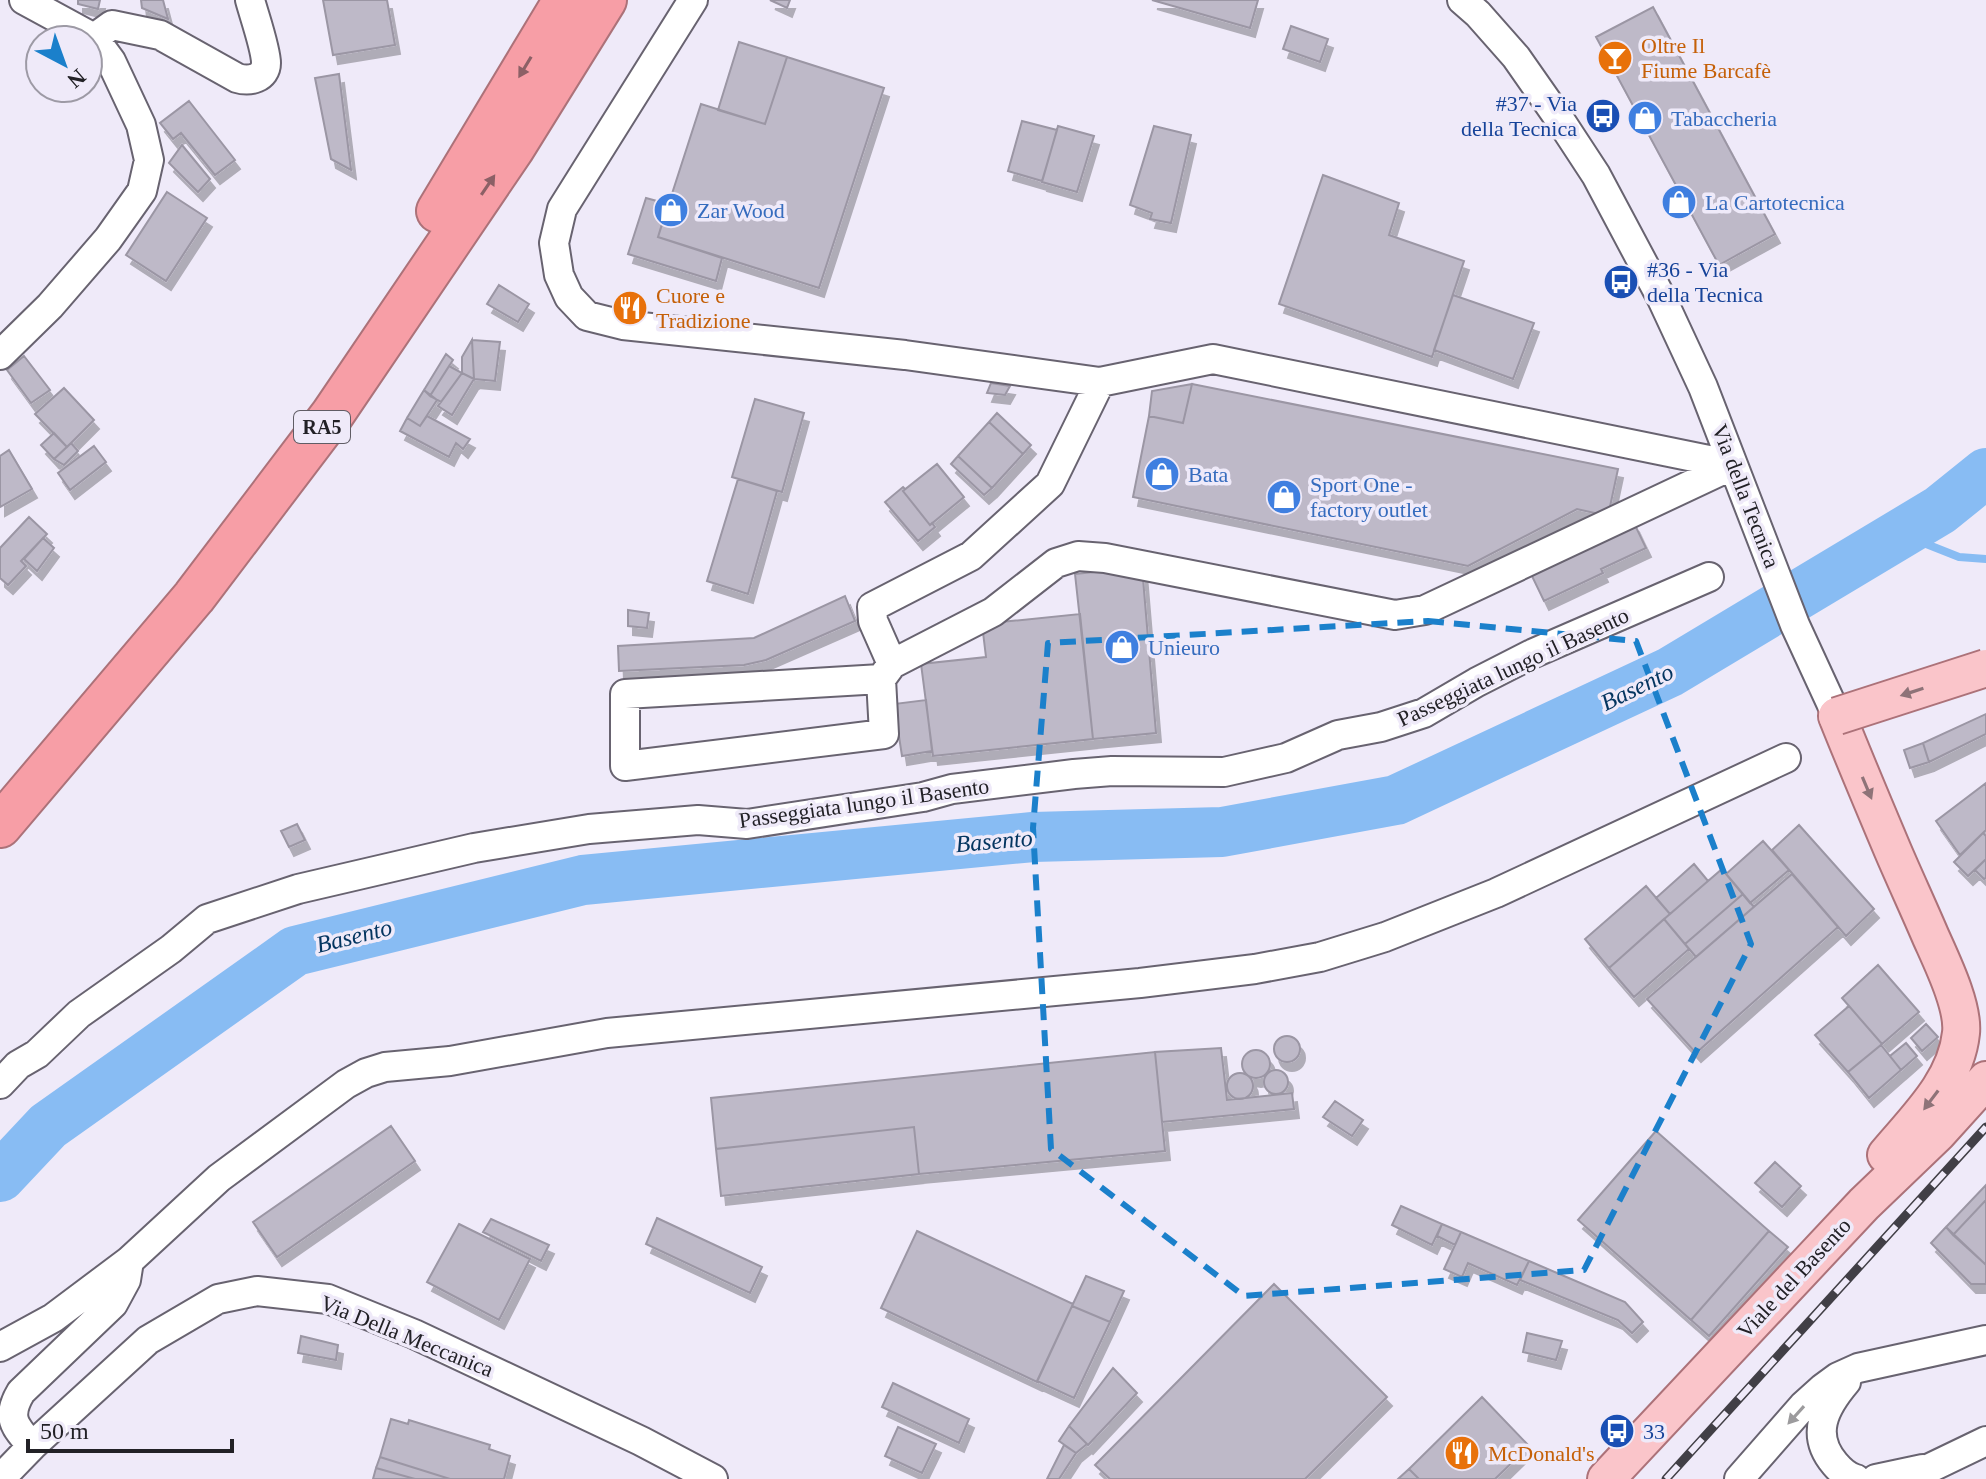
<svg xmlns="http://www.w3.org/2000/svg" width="1986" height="1479" font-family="'Times New Roman',serif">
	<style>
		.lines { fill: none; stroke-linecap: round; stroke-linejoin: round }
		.stream { stroke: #88bcf3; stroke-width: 8 }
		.river { stroke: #88bcf3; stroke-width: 50 }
		.building { fill: #beb9c8; stroke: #9b96a4; stroke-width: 2; filter: url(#shadow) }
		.minor-casing { stroke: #686370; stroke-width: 32 }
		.major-casing { stroke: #ac7279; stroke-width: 40 }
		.highway-casing { stroke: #ac7279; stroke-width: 46 }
		.minor { stroke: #fff; stroke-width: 28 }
		.major { stroke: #fac5ca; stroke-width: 36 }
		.highway { stroke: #f79ea6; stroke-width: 42 }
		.rail-casing { stroke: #413f46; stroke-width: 9 }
		.rail { stroke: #efeaf9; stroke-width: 6; stroke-dasharray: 18; stroke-linecap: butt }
		.major-bridge-casing { stroke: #ac7279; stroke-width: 40; stroke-linecap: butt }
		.major-bridge { stroke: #fac5ca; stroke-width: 36 }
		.oneway { fill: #8c6066 }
		.oneway2 { fill: #8e7378 }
		.oneway3 { fill: #9c9b9d }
		.marked { fill: none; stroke: #1b80cb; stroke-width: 6; stroke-dasharray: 16 10; stroke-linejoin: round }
		.labels { text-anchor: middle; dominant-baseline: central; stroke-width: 7; stroke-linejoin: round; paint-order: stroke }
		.shield { fill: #efeaf9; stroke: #605d65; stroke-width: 2 }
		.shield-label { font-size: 20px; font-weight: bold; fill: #222126 }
		.food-label { font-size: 22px; fill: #c56008; stroke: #efeaf9; text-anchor: start }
		.transit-label { font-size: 22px; fill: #164399; stroke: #efeaf9; text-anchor: start }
		.shop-label { font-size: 22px; fill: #366cbe; stroke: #efeaf9; text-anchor: start }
		.street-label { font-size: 22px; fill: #222126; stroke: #efeaf9 }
		.water-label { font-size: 24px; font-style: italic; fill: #043560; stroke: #efeaf9 }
	</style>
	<defs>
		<filter id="shadow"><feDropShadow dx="5" dy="9" stdDeviation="0" flood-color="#0004"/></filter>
	</defs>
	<rect width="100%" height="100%" fill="#efeaf9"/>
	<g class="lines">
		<path class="stream" d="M1901,534L1959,557L1986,559"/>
		<path class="river" d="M0,1177L48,1126L295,951L583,880L1033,837L1222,832L1396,800L1670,672L1940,510L1986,473"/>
	</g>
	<path class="building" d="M78,0H100L98,9L78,4Z
		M141,0H163L168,19L142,8Z
		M323,0H387L395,45L333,55Z
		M770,0H790L787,8Z
		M1152,0H1258L1250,28Z
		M1653,7L1775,234L1719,265L1596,37Z
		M1291,26L1328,39L1320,62L1283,49Z
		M739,42L787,57L765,124L718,110Z
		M787,57L884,88L819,288L658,237L701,104L765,124Z
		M339,74L351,170L331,159L315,78Z
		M189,101L235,160L215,175L181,133L173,139L160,123Z
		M1022,121L1057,130L1042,181L1008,171Z
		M1058,126L1094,136L1077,192L1042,182Z
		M1154,126L1191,135L1171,223L1150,219L1152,213L1130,205Z
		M182,145L210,179L198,192L169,163Z
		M1323,175L1399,203L1389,235L1464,261L1432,357L1279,304Z
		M167,192L207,218L166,281L126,255Z
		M646,198L668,204L658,237L722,258L716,281L628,254Z
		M499,285L529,304L518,322L487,304Z
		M1453,295L1534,323L1513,379L1434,350Z
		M472,340L474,379L462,373V357Z
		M472,340L500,342L495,381L474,379Z
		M446,354L453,360L430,396L424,390Z
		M24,356L50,390L31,403L7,370Z
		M449,366L462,373L441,402L430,396Z
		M462,373L474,379L452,415L438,406Z
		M991,383L1010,386L1005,395L987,393Z
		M1192,384L1183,423L1149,416L1152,391Z
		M1192,384L1618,469L1608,516L1577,509L1468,566L1133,497L1149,416L1183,423Z
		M64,388L94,420L67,447L35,414Z
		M424,390L437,400L420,426L407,418Z
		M755,399L804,413L782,492L732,477Z
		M997,413L1031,445L1023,454L989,422Z
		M427,416L470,439L463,449L456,443L449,457L400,431L407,418L420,426Z
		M989,422L1023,454L992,488L958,456Z
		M54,433L67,447L54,459L41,445Z
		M71,443L78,451L64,465L54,459Z
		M94,446L106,462L70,490L58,473Z
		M9,450L32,489L0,507V456Z
		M958,456L992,488L984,495L951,464Z
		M937,464L964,497L930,525L903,491Z
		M738,479L777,491L748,594L707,581Z
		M903,487L905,489L903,491L930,525L932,523L935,527L918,541L885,502Z
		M29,517L47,534L21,561L26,566L8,585L0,578V548Z
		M1634,523L1646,548L1601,569L1603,573L1544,601L1530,572Z
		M43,538L54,548L37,571L24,559Z
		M1142,567L1156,733L1093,739L1075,574Z
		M845,596L855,621L766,660L744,665L619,671L618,646L754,638Z
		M628,610L649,613L647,628L628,626Z
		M1080,614L1093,739L933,756L921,664L986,657L982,624Z
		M926,700L932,751L902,756L894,704Z
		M1986,714V734L1929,762L1923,743Z
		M1923,743L1929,762L1910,768L1904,750Z
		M1986,783V830L1960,855L1936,821Z
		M297,824L305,840L289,847L281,831Z
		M1799,825L1874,909L1846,936L1772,850Z
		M1983,833L1986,836V859L1968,876L1954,862Z
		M1763,841L1789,870L1750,903L1726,874Z
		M1986,859V878L1984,879L1975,870Z
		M1694,864L1708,881L1670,914L1656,898Z
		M1722,869L1743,894L1685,944L1664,919Z
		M1792,874L1838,927L1696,1053L1647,999Z
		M1646,886L1670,914L1609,968L1585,939Z
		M1743,894L1754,907L1696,957L1685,944Z
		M1664,919L1689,949L1634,997L1609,968Z
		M1878,965L1919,1012L1882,1044L1842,998Z
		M1849,1006L1882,1044L1848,1072L1815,1035Z
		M1926,1024L1938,1037L1922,1051L1911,1038Z
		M1274 1049a13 13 0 1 1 26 0a13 13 0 1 1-26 0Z
		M1906,1043L1917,1056L1901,1070L1890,1056Z
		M1881,1045L1901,1070L1869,1098L1848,1072Z
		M1221,1048L1227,1100L1292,1093L1294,1109L1162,1122L1155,1052Z
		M1242 1064a14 14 0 1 1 28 0a14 14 0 1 1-28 0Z
		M1155,1052L1165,1151L919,1174L914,1127L716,1149L711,1098Z
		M1264 1082a12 12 0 1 1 24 0a12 12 0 1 1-24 0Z
		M1227 1086a13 13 0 1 1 26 0a13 13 0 1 1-26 0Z
		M1335,1101L1363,1120L1352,1136L1323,1117Z
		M391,1126L415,1161L277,1257L253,1222Z
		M914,1127L919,1174L721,1196L716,1149Z
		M1656,1131L1769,1231L1691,1320L1578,1220Z
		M1775,1162L1801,1186L1782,1207L1755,1183Z
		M1986,1185V1200L1953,1235L1946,1227Z
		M1986,1200V1265L1953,1235Z
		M1401,1206L1442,1224L1432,1245L1392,1225Z
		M657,1218L762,1267L750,1293L646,1244Z
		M491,1219L549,1245L541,1261L483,1232Z
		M459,1224L530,1259L499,1320L427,1282Z
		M1442,1224L1461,1232L1455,1245L1437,1236Z
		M1946,1227L1986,1265V1284H1971L1931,1243Z
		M917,1231L1073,1304L1037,1382L881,1308Z
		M1769,1231L1788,1247L1709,1336L1691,1320Z
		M1461,1232L1529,1261L1517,1285L1468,1263L1462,1277L1444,1269Z
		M1529,1261L1625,1302L1643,1322L1632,1333L1618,1320L1520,1280Z
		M1086,1276L1124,1291L1110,1322L1072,1306Z
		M1274,1284L1387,1397L1305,1479H1110L1095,1465Z
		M1072,1306L1110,1322L1074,1398L1037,1381Z
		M1527,1333L1562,1341L1556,1360L1523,1352Z
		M301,1336L338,1345L336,1360L298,1353Z
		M1113,1368L1137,1393L1088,1445L1069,1426Z
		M893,1383L969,1419L959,1443L882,1407Z
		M1482,1397L1529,1446L1495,1479H1419L1409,1469Z
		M391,1419L408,1424L409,1420L490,1445L489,1449L510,1456L504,1479H450L380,1457Z
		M1069,1426L1087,1444L1076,1453L1059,1441Z
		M898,1427L936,1444L922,1473L885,1456Z
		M1064,1445L1076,1453L1059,1479H1047Z
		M380,1457L450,1479H415L376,1468Z
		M376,1468L415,1479H373Z
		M1409,1469L1419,1479H1398Z"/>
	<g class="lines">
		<defs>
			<path id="minor" d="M693,0L562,209L554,243L559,275L569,297L587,316L623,325L905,355L1100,382L1213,359L1733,465
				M1462,0L1478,14L1516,57L1558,117L1596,175L1662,299L1703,387L1795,625L1837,716
				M94,38L112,25L160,35L237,78C250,82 266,78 266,63C266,49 254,15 250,0
				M0,355L50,306L108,239L142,191L149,160L141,125L111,61L94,38L24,0
				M892,664L873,621L872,607L971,556L1050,484L1100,382
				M881,679L625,694V766L884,734L881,679L892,664L993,612L1056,563L1078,556L1105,558L1395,615L1425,610L1733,465
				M0,1084L18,1065L37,1054L79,1014L171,949L207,919L298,889L474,848L589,829L698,820L747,824L923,797L952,789L1074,774L1112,771L1224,772L1286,758L1338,735L1381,727L1424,713L1477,682L1534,653L1709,577
				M0,1347L53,1318L129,1261L219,1178L346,1084L366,1073L385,1067L450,1061L607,1033L1140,983L1255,969L1320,957L1385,937L1496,893L1786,758
				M1846,1382C1824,1408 1810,1435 1835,1464C1841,1471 1847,1477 1856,1479
				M32,1446C14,1426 6,1417 21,1392L113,1304L126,1280L129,1261
				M0,1479L32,1446L148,1340L218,1299L257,1291L328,1299L414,1334L641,1441L713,1479
				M1739,1479L1803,1406L1823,1388L1838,1377L1858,1368L1986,1340
				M1876,1479L1923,1469
				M1907,1479L1986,1441"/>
			<path id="major" d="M1837,716C1855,761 1874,806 1893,851C1905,879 1918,907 1930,935C1941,960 1964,1006 1961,1033C1956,1082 1916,1119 1886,1155
				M1606,1479L1864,1204L1938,1133L1986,1080"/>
			<path id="highway" d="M438,211L565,0
				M0,826L194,597L332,415L513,148L605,0"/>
		</defs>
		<use href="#minor" class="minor-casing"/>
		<use href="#major" class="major-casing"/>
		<use href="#highway" class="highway-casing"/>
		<use href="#minor" class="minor"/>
		<use href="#major" class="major"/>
		<use href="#highway" class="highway"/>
		<defs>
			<path id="rail" d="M1666,1479L1986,1127"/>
		</defs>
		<use href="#rail" class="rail-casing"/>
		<use href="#rail" class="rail"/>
		<defs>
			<path id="major-bridge" d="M1837,716L1986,668"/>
		</defs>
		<use href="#major-bridge" class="major-bridge-casing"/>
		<use href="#major-bridge" class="major-bridge"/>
	</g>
	<defs><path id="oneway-solid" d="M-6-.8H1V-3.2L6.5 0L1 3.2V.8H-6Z" transform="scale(2)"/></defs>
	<g class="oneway">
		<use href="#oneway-solid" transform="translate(525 67) rotate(121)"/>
		<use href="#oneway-solid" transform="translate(488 185) rotate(-56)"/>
	</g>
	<g class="oneway2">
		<use href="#oneway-solid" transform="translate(1912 692) rotate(162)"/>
		<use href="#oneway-solid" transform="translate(1867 788) rotate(67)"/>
		<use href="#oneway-solid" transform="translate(1931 1100) rotate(127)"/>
	</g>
	<use class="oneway3" href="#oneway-solid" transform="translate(1796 1415) rotate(132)"/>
	<path class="marked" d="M1428,621L1636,641L1751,944L1584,1270L1244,1296L1051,1149L1033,828L1048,643Z"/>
	<defs>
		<symbol id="bar-disc" viewBox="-11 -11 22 22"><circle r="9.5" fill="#e8710a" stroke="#efeaf9"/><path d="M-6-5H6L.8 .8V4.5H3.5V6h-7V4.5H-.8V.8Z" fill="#fff"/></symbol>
		<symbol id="bus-disc" viewBox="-11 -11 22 22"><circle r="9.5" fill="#1a4fb4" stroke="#efeaf9"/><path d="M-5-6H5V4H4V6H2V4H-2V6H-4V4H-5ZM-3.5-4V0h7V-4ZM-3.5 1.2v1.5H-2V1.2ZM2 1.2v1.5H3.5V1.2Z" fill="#fff"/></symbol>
		<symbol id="shop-disc" viewBox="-11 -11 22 22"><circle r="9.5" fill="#3f7fe0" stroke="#efeaf9"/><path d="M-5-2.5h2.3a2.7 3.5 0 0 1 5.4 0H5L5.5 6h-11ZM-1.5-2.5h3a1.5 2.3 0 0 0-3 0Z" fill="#fff"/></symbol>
		<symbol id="restaurant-disc" viewBox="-11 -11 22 22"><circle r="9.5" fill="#e8710a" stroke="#efeaf9"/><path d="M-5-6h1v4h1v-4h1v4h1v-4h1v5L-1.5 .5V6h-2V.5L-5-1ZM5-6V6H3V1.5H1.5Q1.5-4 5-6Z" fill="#fff"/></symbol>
	</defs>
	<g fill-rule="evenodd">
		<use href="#bar-disc" x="1595" y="38" width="40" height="40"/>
		<use href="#bus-disc" x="1583" y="96" width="40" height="40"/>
		<use href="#shop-disc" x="1625" y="98" width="40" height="40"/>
		<use href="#shop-disc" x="1659" y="182" width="40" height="40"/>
		<use href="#shop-disc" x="651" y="190" width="40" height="40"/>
		<use href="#bus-disc" x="1601" y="262" width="40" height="40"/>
		<use href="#restaurant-disc" x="610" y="288" width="40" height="40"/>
		<use href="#shop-disc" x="1142" y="454" width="40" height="40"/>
		<use href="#shop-disc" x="1264" y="477" width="40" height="40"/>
		<use href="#shop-disc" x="1102" y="627" width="40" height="40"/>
		<use href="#bus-disc" x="1597" y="1411" width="40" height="40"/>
		<use href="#restaurant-disc" x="1442" y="1433" width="40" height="40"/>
	</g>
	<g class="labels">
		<rect class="shield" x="294" y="411" width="56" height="32" rx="6"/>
		<g class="shield-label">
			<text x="322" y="427">RA5</text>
		</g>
		<g class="food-label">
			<text x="1641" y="45">Oltre Il<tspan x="1641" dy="25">Fiume Barcafè</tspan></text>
			<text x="656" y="295">Cuore e<tspan x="656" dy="25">Tradizione</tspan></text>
			<text x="1488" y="1453">McDonald's</text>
		</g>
		<g class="transit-label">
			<text x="1577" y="103" text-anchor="end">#37 - Via<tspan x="1577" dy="25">della Tecnica</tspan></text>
			<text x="1647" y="269">#36 - Via<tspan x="1647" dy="25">della Tecnica</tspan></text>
			<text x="1643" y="1431">33</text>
		</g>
		<g class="shop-label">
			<text x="1671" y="118">Tabaccheria</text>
			<text x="1705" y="202">La Cartotecnica</text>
			<text x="697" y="210">Zar Wood</text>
			<text x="1188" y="474">Bata</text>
			<text x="1310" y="484">Sport One -<tspan x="1310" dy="25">factory outlet</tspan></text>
			<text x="1148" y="647">Unieuro</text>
		</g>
		<g class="street-label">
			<text transform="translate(1746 496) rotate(69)">Via della Tecnica</text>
			<text transform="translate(1513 667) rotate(-25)">Passeggiata lungo il Basento</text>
			<text transform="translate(864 803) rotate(-8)">Passeggiata lungo il Basento</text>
			<text transform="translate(1794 1278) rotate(-47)">Viale del Basento</text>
			<text transform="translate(407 1336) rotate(22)">Via Della Meccanica</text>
		</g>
		<g class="water-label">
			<text transform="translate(1637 687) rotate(-26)">Basento</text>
			<text transform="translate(994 841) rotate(-5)">Basento</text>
			<text transform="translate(354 936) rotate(-14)">Basento</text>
		</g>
	</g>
	<g transform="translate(64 64) rotate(139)"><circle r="38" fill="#efeaf9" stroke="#9d9aa5" stroke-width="2"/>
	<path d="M0-6L14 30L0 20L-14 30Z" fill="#1b80cb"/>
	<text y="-12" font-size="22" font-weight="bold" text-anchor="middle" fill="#222126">N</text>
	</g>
	<path d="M28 1439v12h204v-12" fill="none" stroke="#222126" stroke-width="4"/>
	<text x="40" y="1439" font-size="24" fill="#222126" stroke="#efeaf9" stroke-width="6" paint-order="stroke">50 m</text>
</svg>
